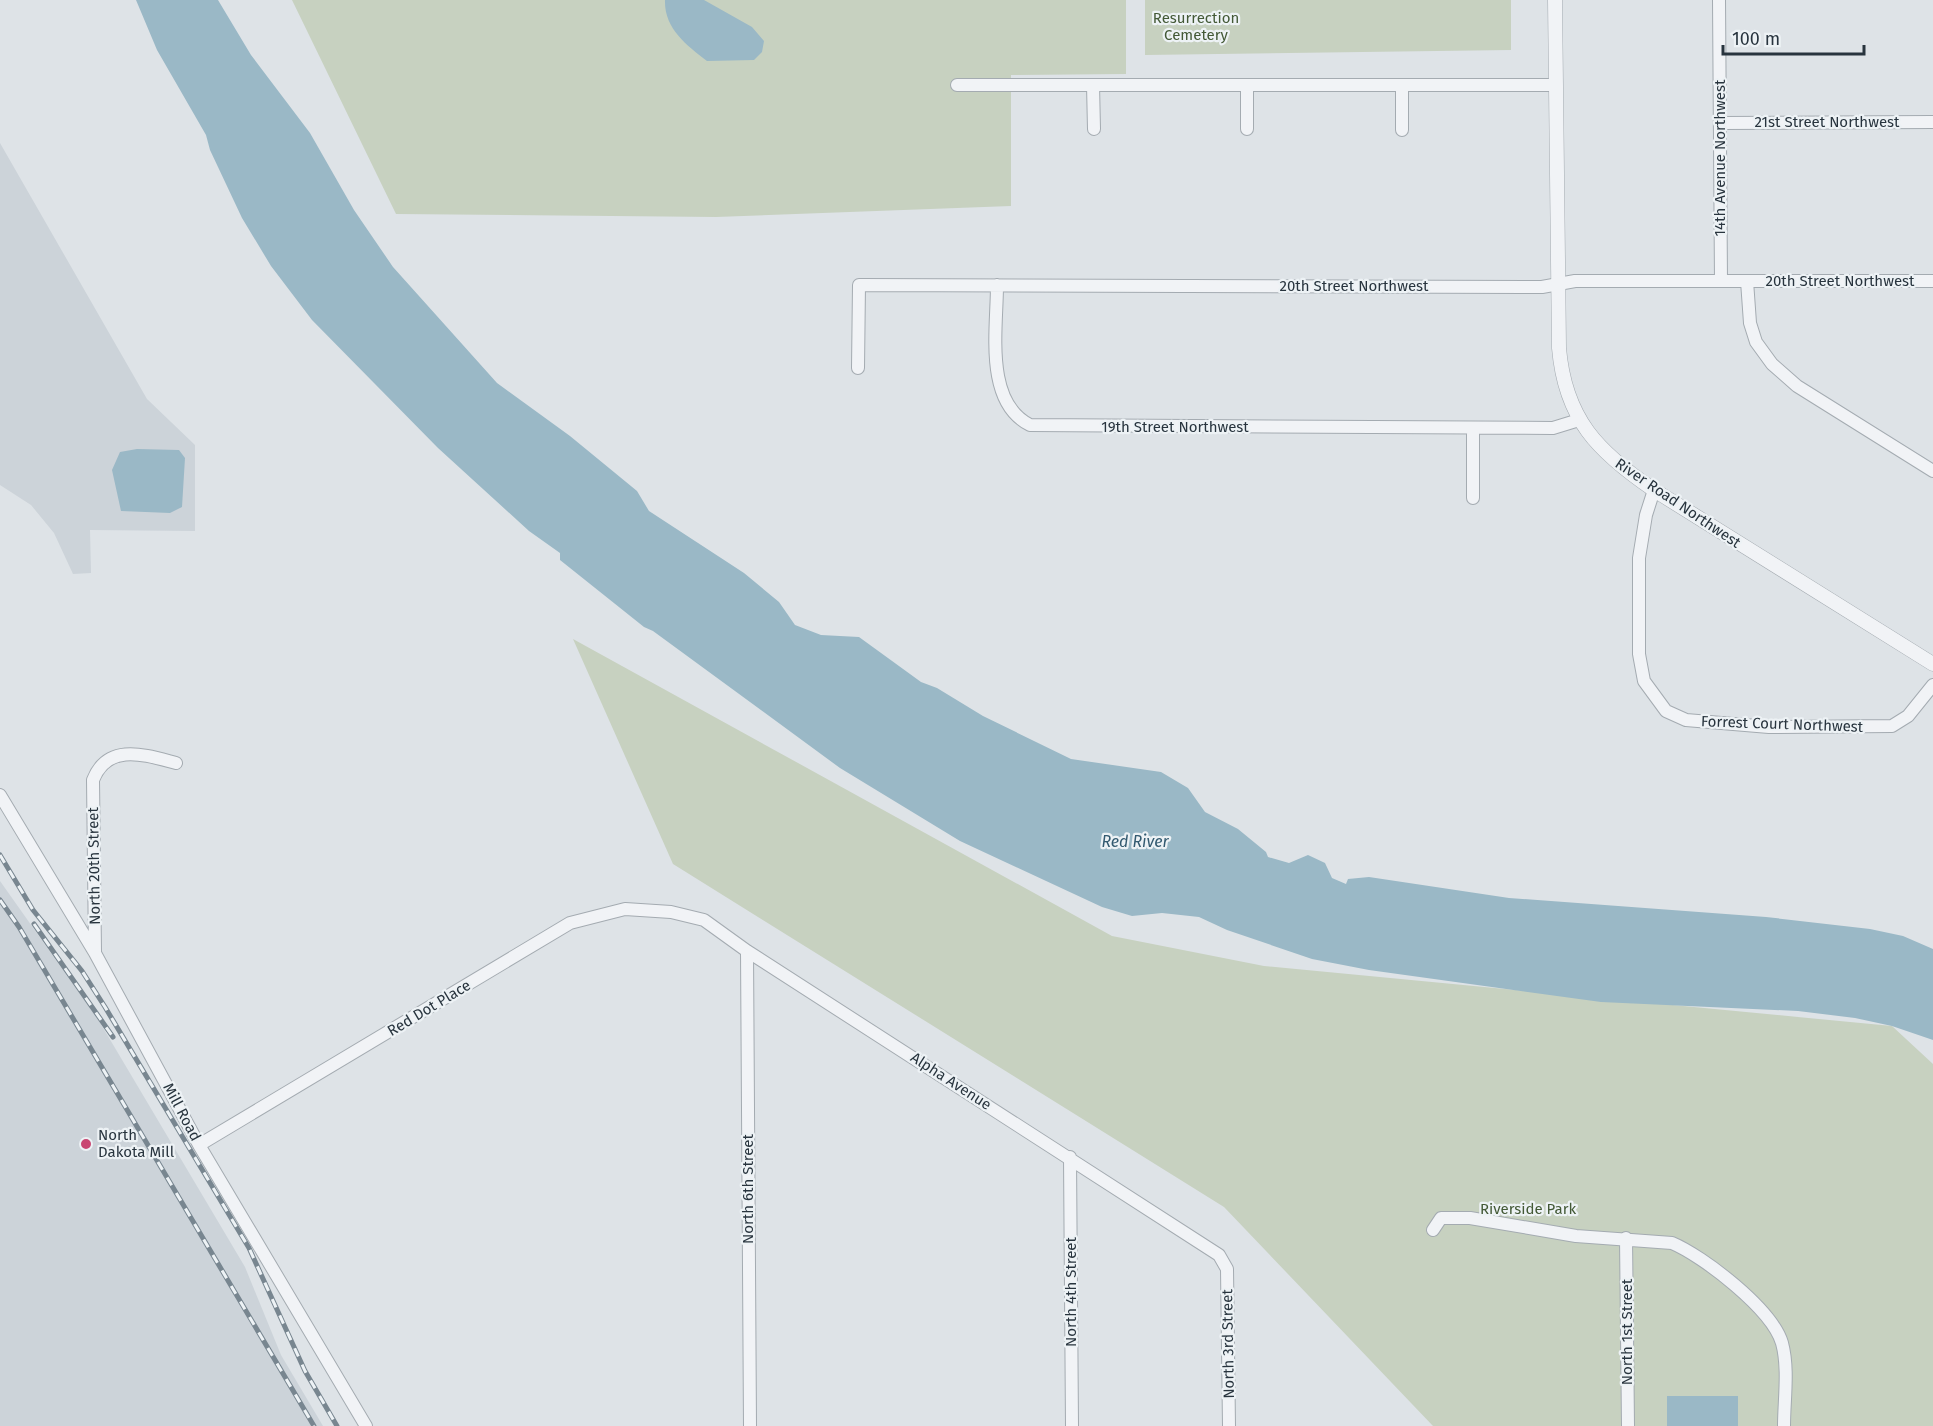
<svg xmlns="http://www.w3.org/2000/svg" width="1933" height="1426" font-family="'Fira Sans',sans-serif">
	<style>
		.built { fill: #ccd3d9 }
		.green { fill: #c7d1c0 }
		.water { fill: #9ab8c6 }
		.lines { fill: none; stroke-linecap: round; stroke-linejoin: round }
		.minor-casing { stroke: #a4abb1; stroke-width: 14 }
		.tertiary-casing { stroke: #a4abb1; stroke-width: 15 }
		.minor { stroke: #f1f3f6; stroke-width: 12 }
		.tertiary { stroke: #f1f3f6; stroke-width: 14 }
		.rail-casing { stroke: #788690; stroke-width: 5 }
		.rail { stroke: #edf2f5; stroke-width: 3; stroke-dasharray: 9; stroke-linecap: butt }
		.poi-dot { fill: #c94672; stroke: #edf2f5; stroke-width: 2 }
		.labels { text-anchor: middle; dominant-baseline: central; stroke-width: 4.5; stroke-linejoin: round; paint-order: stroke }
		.park-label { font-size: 15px; fill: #435936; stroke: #edf2f5 }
		.street-label { font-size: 15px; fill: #28343e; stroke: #edf2f5 }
		.poi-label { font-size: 15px; fill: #28343e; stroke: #edf2f5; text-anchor: start }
		.water-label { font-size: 16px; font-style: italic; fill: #335a70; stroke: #edf2f5 }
	</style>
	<rect width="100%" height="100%" fill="#dee3e7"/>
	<path class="built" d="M0,143L147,399L195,445V531L90,530L91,573L73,574L54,533L31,505L0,485Z
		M0,881L99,1021L245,1267L281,1355L323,1426H0Z"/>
	<path class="green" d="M292,0H1126V74L1011,75V206L716,217L396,214Z
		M1145,0H1511V50L1145,55Z
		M573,639L1112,936L1264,966L1892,1026L1933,1064V1426H1433L1224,1207L673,864Z"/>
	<path class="water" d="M136,0H218L251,55L310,133L354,210L393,267L497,383L570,436L637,491L649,511L744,573L779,602L795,625L821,635L859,637L921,682L937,688L983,716L1071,759L1161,772L1188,788L1205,812L1238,829L1266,852L1268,857L1289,863L1308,855L1325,863L1332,878L1346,884L1348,879L1369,877L1509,898L1766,917L1870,929L1903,936L1933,949V1040L1892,1026L1855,1018L1798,1011L1601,1002L1369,970L1312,959L1227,930L1199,917L1162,913L1132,916L1102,907L960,841L840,768L653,631L644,627L560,560V553L529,531L438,448L312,320L271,266L242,218L210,150L206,135L157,50Z
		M665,0H704L752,27L764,41L762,52L754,60L707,61C686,45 664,28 665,0Z
		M137,449L179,450L185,458L182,507L170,513L121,511L112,470L120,452Z
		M1667,1396H1738V1426H1667Z"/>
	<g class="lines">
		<defs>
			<path id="minor" d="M1719,0L1721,281
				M957,85H1556
				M1093,85L1094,129
				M1247,86V129
				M1721,123L1933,122
				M1402,130V85
				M1747,281L1750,323L1756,342L1772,364L1797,386L1933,471
				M997,285C997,329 984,402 1030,425L1553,428L1579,420
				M858,368L859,285L1542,287L1575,281H1933
				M1473,428V498
				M1654,490L1646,515L1639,558V654L1644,681L1666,711L1686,720L1769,727L1892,726L1908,716L1933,685
				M0,795L95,953L199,1145L366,1426
				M747,951L750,1426
				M95,952L93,780C108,742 145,755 176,763
				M199,1145L570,923L625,909L671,912L704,920L747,951L1219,1255L1227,1269L1229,1426
				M1070,1157L1072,1426
				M1433,1230L1441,1218H1470L1576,1236L1672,1243C1703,1256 1772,1309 1782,1343C1789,1369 1784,1400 1784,1426
				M1626,1238L1628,1426"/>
			<path id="tertiary" d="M1555,0L1559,348C1565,419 1598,452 1654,490L1933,664"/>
		</defs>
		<use href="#minor" class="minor-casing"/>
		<use href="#tertiary" class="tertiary-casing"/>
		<use href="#minor" class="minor"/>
		<use href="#tertiary" class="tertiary"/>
		<defs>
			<path id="rail" d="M0,855L33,910L82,971L105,1007L249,1248L305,1371L337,1426
				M0,900L19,927L314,1426
				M34,924L113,1037"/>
		</defs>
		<use href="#rail" class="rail-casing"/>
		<use href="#rail" class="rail"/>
	</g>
	<circle class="poi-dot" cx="86" cy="1144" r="6"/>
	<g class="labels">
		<g class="park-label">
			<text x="1196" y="18">Resurrection<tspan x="1196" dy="17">Cemetery</tspan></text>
			<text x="1528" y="1209">Riverside Park</text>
		</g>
		<g class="street-label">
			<text x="1827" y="122">21st Street Northwest</text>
			<text transform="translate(1720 158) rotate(-90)">14th Avenue Northwest</text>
			<text x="1840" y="281">20th Street Northwest</text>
			<text x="1354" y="286">20th Street Northwest</text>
			<text x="1175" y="427">19th Street Northwest</text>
			<text transform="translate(1678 503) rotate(34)">River Road Northwest</text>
			<text transform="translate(1782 724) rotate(2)">Forrest Court Northwest</text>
			<text transform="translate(94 866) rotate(-91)">North 20th Street</text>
			<text transform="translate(429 1008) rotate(-31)">Red Dot Place</text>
			<text transform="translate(951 1081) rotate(33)">Alpha Avenue</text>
			<text transform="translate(182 1112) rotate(62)">Mill Road</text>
			<text transform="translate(748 1189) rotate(-90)">North 6th Street</text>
			<text transform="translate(1071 1292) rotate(-90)">North 4th Street</text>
			<text transform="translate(1627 1332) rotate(-90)">North 1st Street</text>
			<text transform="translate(1228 1344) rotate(-91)">North 3rd Street</text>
		</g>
		<g class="poi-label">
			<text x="98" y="1135">North<tspan x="98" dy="17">Dakota Mill</tspan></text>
		</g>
		<g class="water-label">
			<text x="1135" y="841">Red River</text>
		</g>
	</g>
	<path d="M1723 45v9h141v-9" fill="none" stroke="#28343e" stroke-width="3"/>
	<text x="1732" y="45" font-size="18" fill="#28343e" stroke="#edf2f5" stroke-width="4.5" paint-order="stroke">100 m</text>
</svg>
